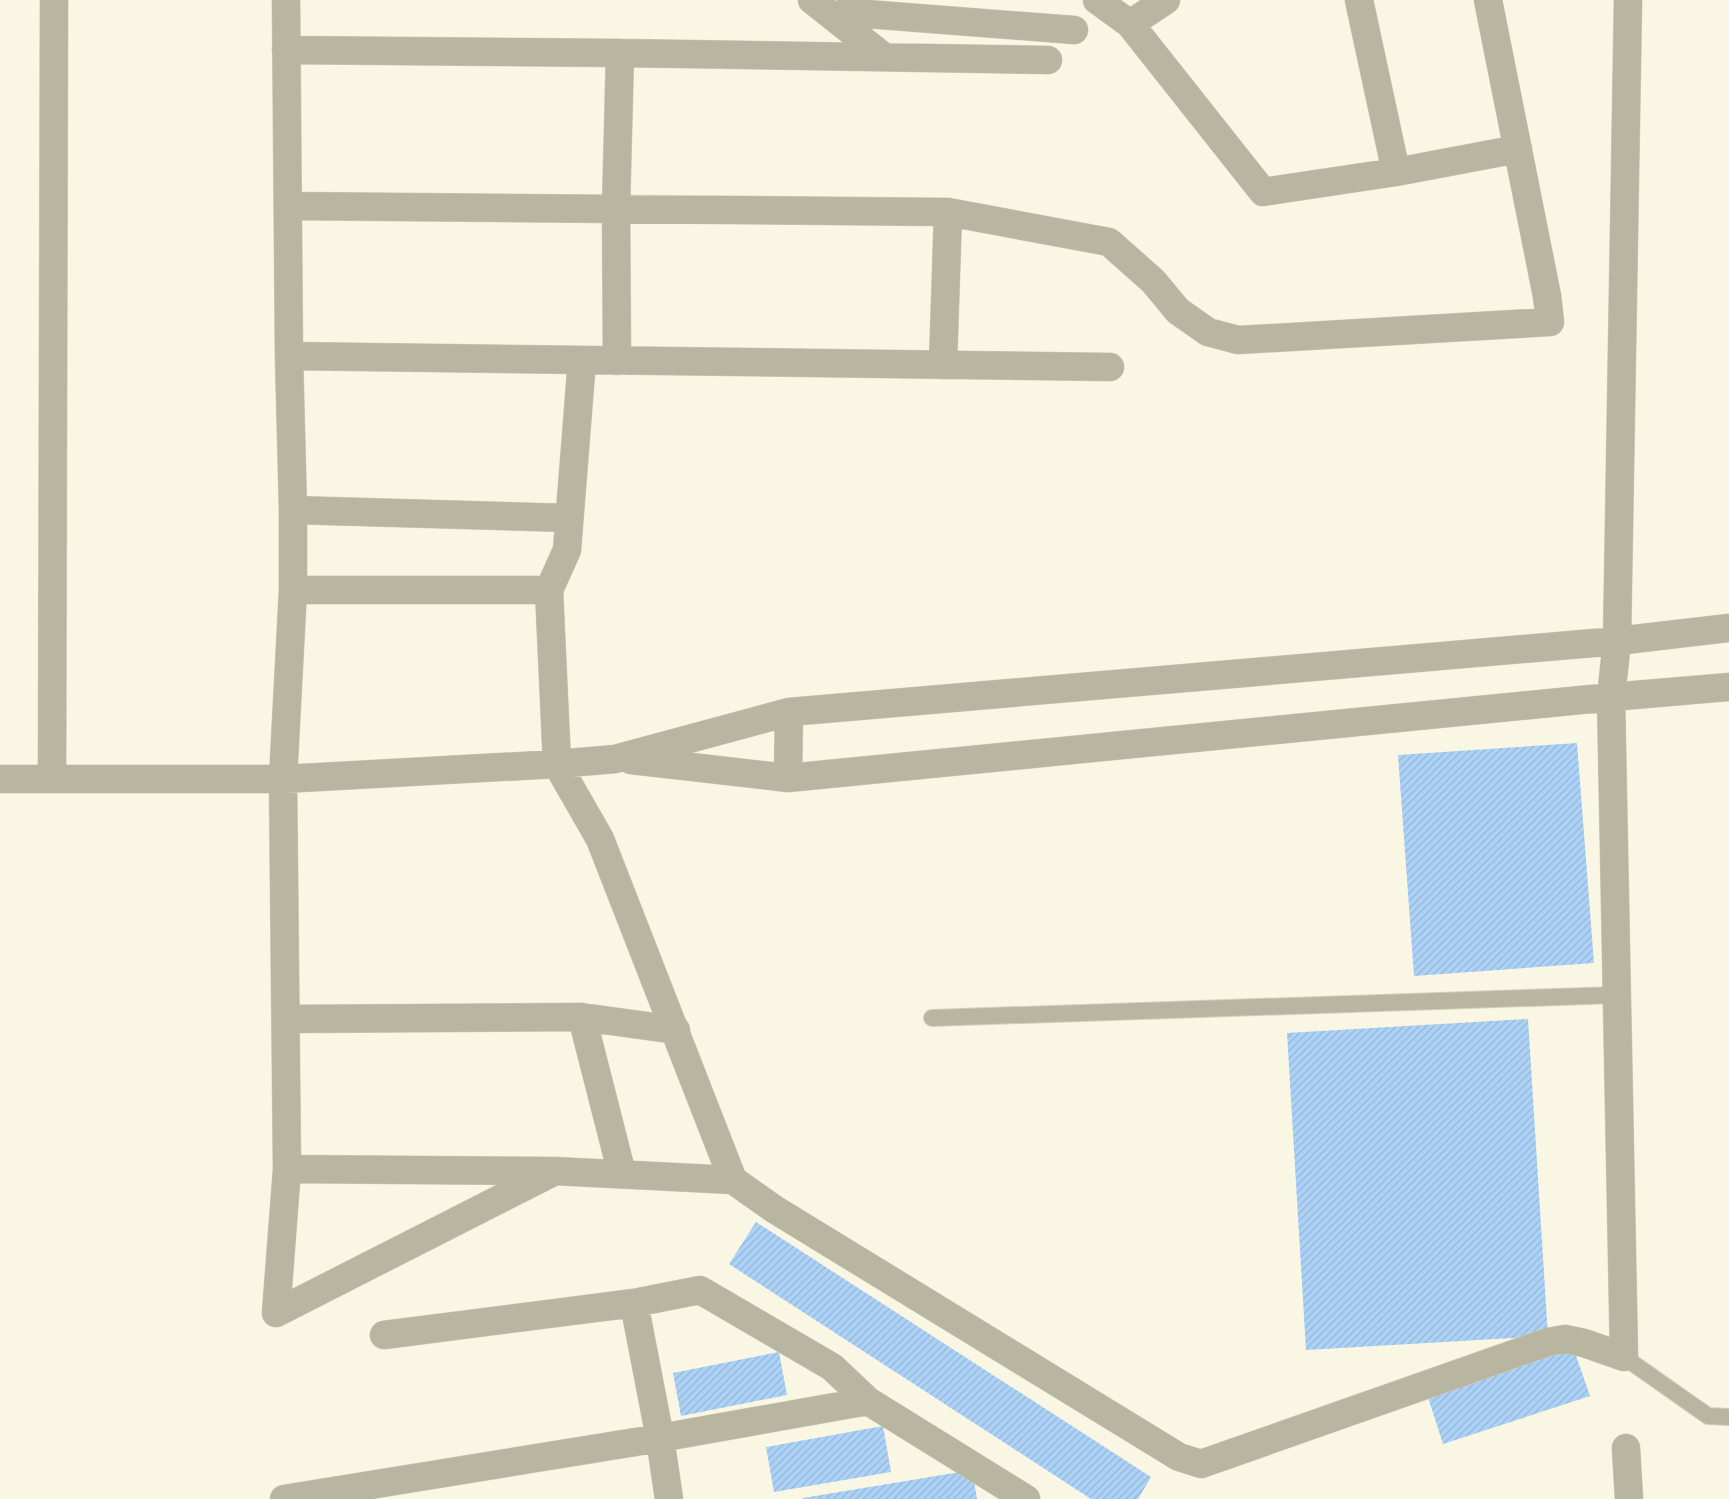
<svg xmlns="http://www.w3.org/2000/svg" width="1729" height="1499" font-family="Figtree,sans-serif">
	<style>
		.building { fill: url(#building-hatch) }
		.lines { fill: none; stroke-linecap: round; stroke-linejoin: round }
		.lane-casing { stroke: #d3d1bf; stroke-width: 18 }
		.street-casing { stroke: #d3d1bf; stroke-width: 29 }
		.lane { stroke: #b8b6a0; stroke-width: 16 }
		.street { stroke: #b8b6a0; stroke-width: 28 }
	</style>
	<defs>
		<pattern id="building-hatch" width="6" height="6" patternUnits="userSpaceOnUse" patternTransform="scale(1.25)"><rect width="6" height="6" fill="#add2f8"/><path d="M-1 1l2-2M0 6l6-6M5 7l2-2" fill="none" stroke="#95b4d4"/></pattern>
	</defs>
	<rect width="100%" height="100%" fill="#f9f7e3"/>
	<path class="building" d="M1577,743L1594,963L1414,976L1398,755Z
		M1528,1019L1548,1336L1306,1350L1287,1033Z
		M756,1222L1151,1477L1138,1499H1091L729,1264Z
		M1572,1344L1590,1396L1443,1444L1426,1391Z
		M779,1352L787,1395L681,1416L673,1373Z
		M883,1426L891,1472L774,1492L766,1447Z
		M972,1470L977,1499H803V1498Z"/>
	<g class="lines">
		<defs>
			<path id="lane" d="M932,1018L1617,995
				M1624,1357L1708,1416L1729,1417"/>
			<path id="street" d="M286,0L289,356L293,510V590L283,779L287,1169L276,1313L551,1173
				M812,0L884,57
				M851,0L867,14L1074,30
				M1097,0L1130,24L1263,192L1396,172L1359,0
				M1130,24L1166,0
				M286,50L620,53L1048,60
				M1396,172L1518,149
				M289,206L948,212L1109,242L1153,281L1178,311L1208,332L1238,340L1550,322L1547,296L1488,0
				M289,356L1110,367
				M617,361L616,208L620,53
				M943,365L948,212
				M293,510L569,518
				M293,590H549L567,550L582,360
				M549,590L557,764L600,839L733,1180
				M631,760L788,778L1611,697L1729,687
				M52,778L54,0
				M788,778L789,712
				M0,779H283L557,764L615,759L789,712L1617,641L1729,628
				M582,1017L622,1174
				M286,1019L582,1017L676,1030
				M287,1169L554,1171L733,1180L774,1209L1179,1457L1201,1464L1548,1342L1565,1339L1584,1343L1624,1357L1611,697L1617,641L1628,0
				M384,1335L634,1303
				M1626,1448L1629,1499
				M284,1499L660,1438L868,1401
				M669,1499L660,1438L634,1303L700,1290L832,1367L868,1401L1026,1499"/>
		</defs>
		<use href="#lane" class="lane-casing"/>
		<use href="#street" class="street-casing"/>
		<use href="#lane" class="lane"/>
		<use href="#street" class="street"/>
	</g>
</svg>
